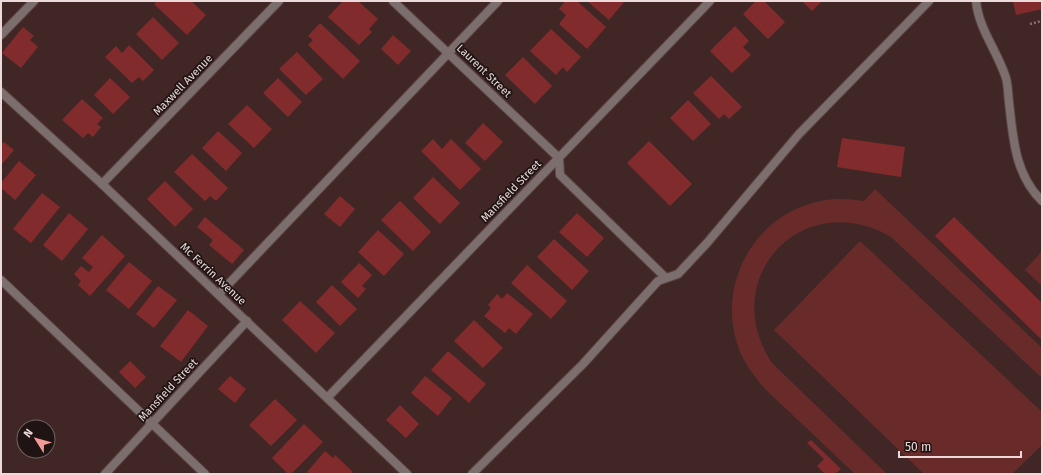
<svg xmlns="http://www.w3.org/2000/svg" width="1043" height="475" font-family="'Fira Sans',sans-serif">
	<style>
		.green { fill: #692a2a }
		.building { fill: #822b2c }
		.lines { fill: none; stroke-linecap: round; stroke-linejoin: round }
		.service-casing { stroke: #5b4443; stroke-width: 10 }
		.minor-casing { stroke: #5b4443; stroke-width: 10 }
		.tertiary-casing { stroke: #5b4443; stroke-width: 10 }
		.path { stroke: #877170; stroke-width: 2.5; stroke-dasharray: 2 2; stroke-linecap: butt }
		.service { stroke: #7c6e6d; stroke-width: 8 }
		.minor { stroke: #7c6e6d; stroke-width: 8 }
		.tertiary { stroke: #7c6e6d; stroke-width: 8 }
		.labels { text-anchor: middle; dominant-baseline: central; stroke-width: 3.5; stroke-linejoin: round; paint-order: stroke }
		.street-label { font-size: 11px; fill: #ebdad9; stroke: #1f1413 }
	</style>
	<rect width="100%" height="100%" fill="#402726"/>
	<path class="green" d="M875,189L1042,348V378L891,237C803,186 716,278 772,363L887,474H855L765,389C754,376 743,362 738,346C716,283 756,213 821,201C835,198 850,199 864,201Z
		M860,241L1042,412V445L1012,474H924L774,330Z
		M1042,251V286L1025,270Z"/>
	<path class="building" d="M157,1H191L206,15L187,35L154,4Z
		M343,1H358L378,19L369,29L372,32L359,45L328,17Z
		M565,1H577L606,27L587,49L559,24L566,15L559,9Z
		M587,1H625L609,20Z
		M756,1H764L785,22L768,39L743,14Z
		M802,1H822L812,11Z
		M1013,1H1042V9L1016,15Z
		M153,17L179,43L162,60L136,34Z
		M320,23L360,61L343,79L308,45L313,40L308,36Z
		M735,26L749,41L743,47L751,55L732,73L710,51Z
		M23,27L34,36L30,40L38,47L21,68L2,53Z
		M551,29L581,57L567,72L563,67L556,75L530,51Z
		M393,35L411,51L398,65L381,49Z
		M129,45L154,70L143,81L139,77L132,83L105,57L116,46L122,53Z
		M297,52L323,79L306,95L279,69Z
		M523,57L552,86L535,104L505,75Z
		M711,76L742,107L729,119L724,114L719,119L693,93Z
		M110,78L130,97L113,114L94,95Z
		M278,78L302,102L288,117L263,93Z
		M82,99L103,118L97,124L101,127L93,137L88,133L83,138L62,120Z
		M688,100L711,124L693,141L670,118Z
		M247,105L272,129L254,148L228,124Z
		M483,123L503,142L485,161L465,143Z
		M218,131L242,153L226,171L202,148Z
		M842,138L905,147L901,177L837,167Z
		M433,139L442,149L451,139L481,169L460,190L421,151Z
		M649,141L692,184L670,206L627,163Z
		M4,142L14,150L1,165V145Z
		M192,154L228,188L216,201L210,196L205,201L174,172Z
		M19,161L36,175L15,200L1,188V183Z
		M433,177L460,203L440,224L413,198Z
		M165,181L193,209L175,227L147,199Z
		M42,193L60,207L31,243L13,229Z
		M340,196L355,209L340,227L324,214Z
		M400,201L431,232L413,251L381,220Z
		M69,213L88,229L62,261L43,245Z
		M577,213L604,238L587,257L559,232Z
		M205,217L244,250L232,264L209,245L213,240L197,227Z
		M954,217L1042,303V340L935,236Z
		M378,230L404,254L384,276L358,252Z
		M102,235L125,256L90,296L78,285L81,281L74,274L81,266L89,272L93,267L82,258Z
		M554,239L589,271L572,290L537,257Z
		M129,262L152,281L129,309L106,290Z
		M359,263L372,275L362,286L366,289L358,298L341,282Z
		M527,265L567,301L551,319L511,283Z
		M332,285L357,309L340,326L316,302Z
		M158,286L177,300L154,328L136,314Z
		M507,293L533,314L516,334L509,328L505,333L484,316L491,308L488,305L497,294L502,299Z
		M300,301L335,333L316,353L282,320Z
		M188,310L208,326L181,362L160,346Z
		M474,320L503,348L483,368L454,341Z
		M448,351L486,384L469,403L431,370Z
		M130,361L146,377L135,388L119,372Z
		M230,376L246,389L235,403L218,389Z
		M425,376L452,398L438,416L411,393Z
		M275,399L297,420L271,446L249,425Z
		M400,405L419,424L406,438L386,420Z
		M304,424L323,442L291,474H288L272,458Z
		M811,440L841,469L835,474H825L817,466L824,459L807,443Z
		M325,451L333,458L335,455L353,472L351,474H309L307,472Z"/>
	<g class="lines">
		<defs>
			<path id="service" d="M976,1C979,30 997,50 1006,78C1008,85 1008,94 1009,102C1013,138 1015,175 1042,201
				M1,35L34,1
				M559,158L560,175L666,278
				M1,280L205,474
				M219,294L498,1
				M472,474L583,364L658,281L678,274L707,243L799,134L929,1"/>
			<path id="minor" d="M393,1L559,158
				M102,184L279,1
				M328,397L710,1
				M105,474L247,321"/>
			<path id="tertiary" d="M1,92L102,184L407,474"/>
		</defs>
		<use href="#service" class="service-casing"/>
		<use href="#minor" class="minor-casing"/>
		<use href="#tertiary" class="tertiary-casing"/>
		<path class="path" d="M1030,24L1042,21"/>
		<use href="#service" class="service"/>
		<use href="#minor" class="minor"/>
		<use href="#tertiary" class="tertiary"/>
	</g>
	<g class="labels">
		<g class="street-label">
			<text transform="translate(484 71) rotate(44)">Laurent Street</text>
			<text transform="translate(183 85) rotate(-46)">Maxwell Avenue</text>
			<text transform="translate(511 191) rotate(-46)">Mansfield Street</text>
			<text transform="translate(213 274) rotate(43)">Mc Ferrin Avenue</text>
			<text transform="translate(168 390) rotate(-47)">Mansfield Street</text>
		</g>
	</g>
	<rect width="1043" height="475" fill="none" stroke="#ebdad9" stroke-width="4"/>
	<g transform="translate(36 439) rotate(307)"><circle r="19" fill="#1f1413" stroke="#716362"/>
	<path d="M0-3L7 15L0 10L-7 15Z" fill="#f59b97"/>
	<text y="-6" font-size="11" font-weight="bold" text-anchor="middle" fill="#ebdad9">N</text>
	</g>
	<path d="M899 451v6h122v-6" fill="none" stroke="#ebdad9" stroke-width="2"/>
	<text x="905" y="451" font-size="12" fill="#ebdad9" stroke="#1f1413" stroke-width="3" paint-order="stroke">50 m</text>
</svg>
